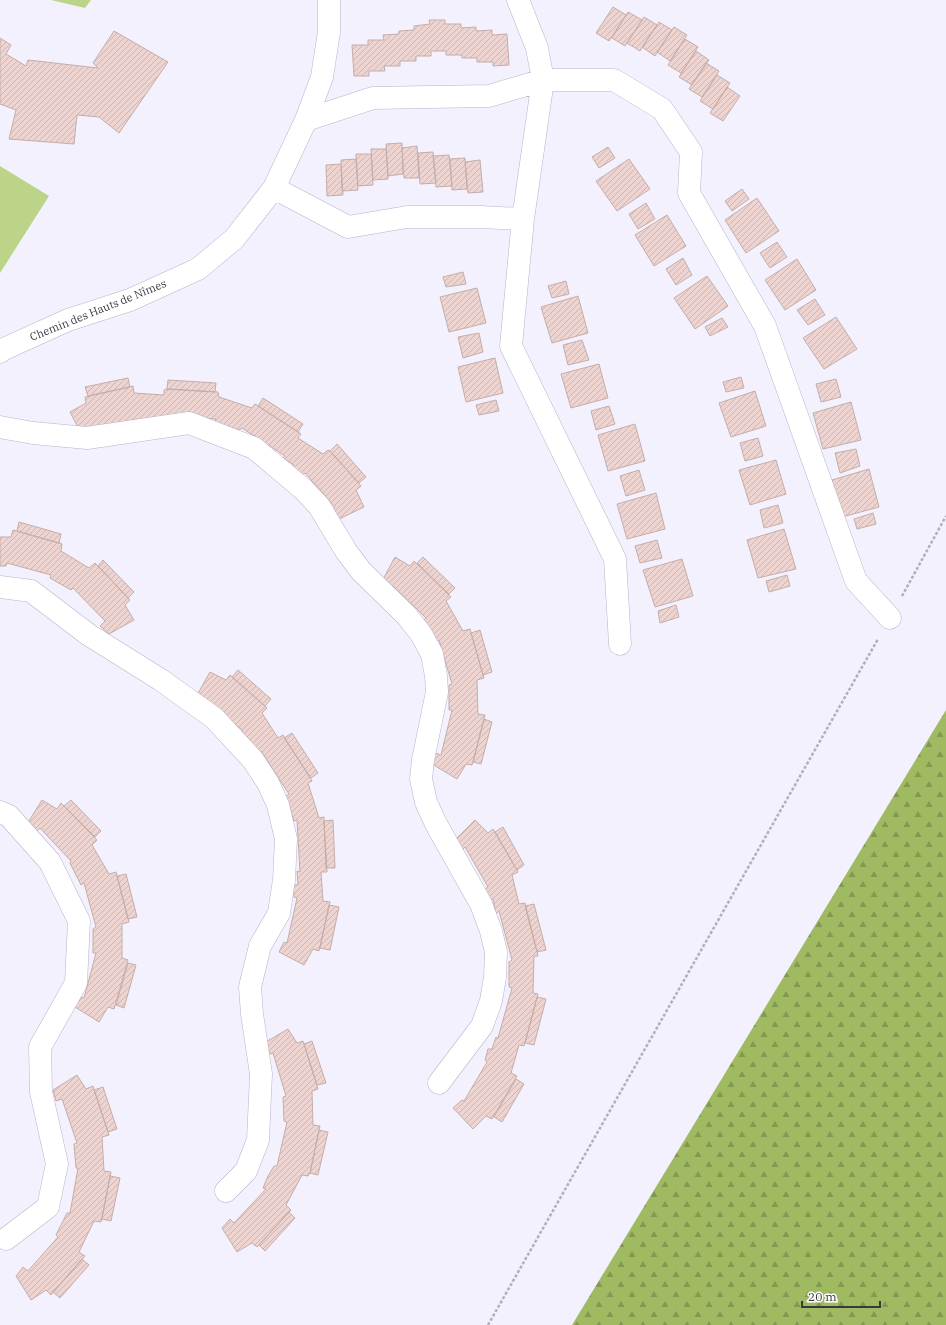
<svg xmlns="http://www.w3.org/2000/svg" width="946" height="1325" font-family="'IBM Plex Serif',serif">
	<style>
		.forest { fill: url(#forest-firs) }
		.pitch { fill: #bcd488 }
		.building { fill: url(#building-hatch); stroke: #c5ada9 }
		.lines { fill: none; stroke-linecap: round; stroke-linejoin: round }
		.street-casing { stroke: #b7b4c8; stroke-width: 23 }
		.path { stroke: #b1afbb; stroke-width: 2.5; stroke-dasharray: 3 2; stroke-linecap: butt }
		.street { stroke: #fff; stroke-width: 22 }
		.labels { text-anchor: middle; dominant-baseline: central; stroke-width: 3.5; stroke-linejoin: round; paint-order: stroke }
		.street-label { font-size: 11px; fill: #393840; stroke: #fff }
	</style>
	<defs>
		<pattern id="forest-firs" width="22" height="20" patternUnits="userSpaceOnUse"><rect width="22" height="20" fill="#9fba61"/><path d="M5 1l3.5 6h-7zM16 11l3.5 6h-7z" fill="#839851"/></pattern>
		<pattern id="building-hatch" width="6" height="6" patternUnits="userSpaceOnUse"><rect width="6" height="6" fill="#edd4d1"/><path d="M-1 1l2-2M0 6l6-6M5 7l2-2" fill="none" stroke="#ccb7b4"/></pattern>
	</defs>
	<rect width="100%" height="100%" fill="#f3f1fe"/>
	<path class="forest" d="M946,710V1325H572Z"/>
	<path class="pitch" d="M51,0H91L85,8Z
		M0,166L49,196L0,273Z"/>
	<path class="building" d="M613,7L626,15L609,41L596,33Z
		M628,12L642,20L625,46L612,38Z
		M644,17L657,25L640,51L627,43Z
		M429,20H445V24H461V28L476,27V31L492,30V35L507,34L509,65L493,66V62H477V58H462V55H446V51H431V56H416V61H400V66H384L385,71H369V76H354L352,45H368V40H384L383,35L399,34V31L414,30V26L430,24Z
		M659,22L672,30L655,56L642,47Z
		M674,27L687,35L670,61L657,52Z
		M114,31L168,62L119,133L99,117L77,115L74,144L9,139L16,110L0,104V38L11,45L6,54L26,66L28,60L98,68L93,63Z
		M685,39L698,47L681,73L668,65Z
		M696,51L709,60L692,85L679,77Z
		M706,63L719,71L702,97L689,89Z
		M717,75L730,83L713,109L700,101Z
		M727,87L740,96L723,121L710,113Z
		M402,143L403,174L388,176L386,144Z
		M417,146L419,178H404L402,148Z
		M608,147L615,158L599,168L592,157Z
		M371,149H386L388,179L373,180Z
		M433,152L436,183L420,184L418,153Z
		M356,154H371L373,185L358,186Z
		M449,155L452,186L436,187L433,156Z
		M465,158L467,189L452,190L450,159Z
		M356,159L358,190L342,191L341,160Z
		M629,159L650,189L617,211L596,181Z
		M480,160L483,192L468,193L465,162Z
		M341,164L343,195L327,196L326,165Z
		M742,189L749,199L732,211L725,201Z
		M757,198L779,231L746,253L725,220Z
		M646,203L655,219L638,229L629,214Z
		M667,215L686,246L654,266L635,235Z
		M777,242L787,257L770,268L760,253Z
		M683,258L692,275L676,285L666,269Z
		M797,259L816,290L785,310L765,280Z
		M463,272L466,284L446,287L443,277Z
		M707,276L728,306L695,329L674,298Z
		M566,281L569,294L552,298L548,286Z
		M477,288L486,323L449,332L440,297Z
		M578,296L588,333L552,343L541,307Z
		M815,299L825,315L808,325L797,310Z
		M836,317L857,349L824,369L803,338Z
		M722,318L728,327L710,336L705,327Z
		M479,333L483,352L463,358L458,337Z
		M582,340L589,360L568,365L563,345Z
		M495,358L503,393L466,402L458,367Z
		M599,364L608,398L571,408L561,374Z
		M741,377L744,388L726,392L723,382Z
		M128,378L130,387L88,396L85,387Z
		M836,379L841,397L821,402L816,384Z
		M168,380L216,383L215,392L167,389Z
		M133,386L134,393L164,395V390L167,389L218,392L219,397L252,408L255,404L301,434L298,438L323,454L328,450L330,451L361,486L356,490L364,507L339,519L333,509L335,507L305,473L302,475L292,468L294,465L283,458L285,456L242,428L239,430L215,422L216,419L190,418L139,422L138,419L94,429L83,437L70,412L86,403L85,397Z
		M755,391L766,426L731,437L719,403Z
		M263,398L303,424L298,432L258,406Z
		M496,400L499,411L479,415L476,405Z
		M851,402L861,440L823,449L813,413Z
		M609,406L615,424L596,430L591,411Z
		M635,424L645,461L608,471L598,435Z
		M758,438L763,456L745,461L740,443Z
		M337,444L366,477L359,483L330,451Z
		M856,449L860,466L840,473L835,453Z
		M776,460L786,494L750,505L739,470Z
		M869,469L879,507L842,517L832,480Z
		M639,470L645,490L626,496L620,476Z
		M656,493L665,529L627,539L617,504Z
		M778,505L783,523L764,528L760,510Z
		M873,513L876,524L857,529L854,519Z
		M19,522L61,534L59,543L17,531Z
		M784,529L796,569L758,578L747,540Z
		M13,530L62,544L61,551L89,568L95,563L130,600L125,605L134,620L109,634L100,626L105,621L73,588L71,590L50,578L51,575L7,563L6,566H0V537H11Z
		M657,540L662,558L640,563L635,546Z
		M395,557L410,566L414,561L451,597L446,601L463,631L470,629L483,675L484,678L477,680L478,714L485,715L473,762L472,765L466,764L457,779L432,764L435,753L441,755L452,710H449V685L452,684L439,640L436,641L424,620L426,618L393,586L389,591L381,583Z
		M423,557L455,588L449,594L417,563Z
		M682,559L693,596L655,607L643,570Z
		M103,560L134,592L128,598L98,566Z
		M787,575L790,586L769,592L766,581Z
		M676,605L679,617L660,623L658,611Z
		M480,630L492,672L483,675L471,633Z
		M238,670L271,699L265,706L232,677Z
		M210,672L226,680L230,675L267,708L262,713L278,738L283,735L312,781L308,783L319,818L324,817V821L327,872H321L323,901L330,902L319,951L313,949L304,965L279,952L284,942L287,943L297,898L294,897L293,885H298L297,871L300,872L297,820L294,821L286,796L289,794L261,751L258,753L241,733L243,731L209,701L207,703L196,697Z
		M484,719L492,722L481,764L473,762Z
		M292,733L318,773L311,778L284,738Z
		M42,800L57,809L61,803L97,840L92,845L109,874L116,872L129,922L122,924V958L128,960L114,1009L108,1007L99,1022L75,1007L78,996L84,998L96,953H93V929L96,927L84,883L81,885L70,863L71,861L40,828L35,833L27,824Z
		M71,800L101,831L95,837L64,806Z
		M333,820L335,868H326L324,821Z
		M475,820L488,833L493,829L518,872L512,875L519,904L525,903L538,956H534L533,993L538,994L525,1043L524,1046L519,1045L511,1073L517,1076L492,1119L486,1116L473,1129L453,1108L462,1100L464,1101L487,1062L485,1060L488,1049H492L496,1037L498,1038L512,988L509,987V962L512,960L499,911L496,914L493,899L489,900L485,889L488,887L465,847L463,849L455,840Z
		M503,827L524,865L517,870L495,832Z
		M126,874L137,917L128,919L117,876Z
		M534,904L546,950L537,952L525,906Z
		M329,905L339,907L330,950L320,948Z
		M128,963L136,965L124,1008L116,1005Z
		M537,997L546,999L534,1045L525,1043Z
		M288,1029L297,1043L303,1041L318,1089L312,1091L313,1125L320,1126L310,1173L308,1176L302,1175L286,1205L291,1210L257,1247L252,1243L237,1252L222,1228L230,1219L234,1223L266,1189L263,1188L268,1176L274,1166H277L287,1122L284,1121L283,1097L286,1096L273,1053L270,1054L264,1043Z
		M312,1041L326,1083L317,1085L304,1044Z
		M77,1075L86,1089L93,1086L109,1135L102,1137L104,1171L111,1172L101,1222L94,1221L79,1252L85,1256L51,1295L46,1290L31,1300L16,1276L23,1267L28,1271L58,1237L56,1235L67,1213H70L78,1168H76L74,1144L77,1143L62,1099L56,1101L53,1090Z
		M516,1079L524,1084L502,1122L494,1117Z
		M103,1087L117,1129L108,1132L94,1090Z
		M319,1130L328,1132L318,1175L310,1173Z
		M110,1176L120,1178L111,1221L102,1219Z
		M289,1212L295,1218L265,1251L259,1245Z
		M82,1259L89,1265L60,1298L53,1292Z"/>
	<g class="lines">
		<defs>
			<path id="street" d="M518,0L537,48L543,80H614L662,109L691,152L689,193L765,326L856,581L890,618
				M306,120L373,98L489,96L543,80L523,219L511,346L615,559L620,644
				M274,188L348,227L407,217H480L523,219
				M0,352L4,349L68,320L130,300L198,269L234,239L274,188L306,120L322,77L329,32V0
				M0,427L33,433L87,438L189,423L254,448L303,489L319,506L346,551L361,571L407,616L421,634L432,654L436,676L437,692L423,760L421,779L426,802L436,824L481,904L491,931L496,952L495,977L491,1001L482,1026L439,1083
				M0,587L31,591L89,635L161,680L214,718L253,760L268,783L278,805L286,839L284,880L279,913L260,946L250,987L252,1014L261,1074L258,1140L246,1171L226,1191
				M0,812L9,816L50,862L79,921L76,983L40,1047L41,1092L57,1164L48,1207L6,1239"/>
		</defs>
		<use href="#street" class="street-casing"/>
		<path class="path" d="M902,596L946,516
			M488,1325L878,639"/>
		<use href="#street" class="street"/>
	</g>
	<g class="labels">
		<g class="street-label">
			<text transform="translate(98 310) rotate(-22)">Chemin des Hauts de Nîmes</text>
		</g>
	</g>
	<path d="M802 1301v6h78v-6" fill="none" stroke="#393840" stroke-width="2"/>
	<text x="808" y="1301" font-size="12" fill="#393840" stroke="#ffffff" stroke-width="3" paint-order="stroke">20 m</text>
</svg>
